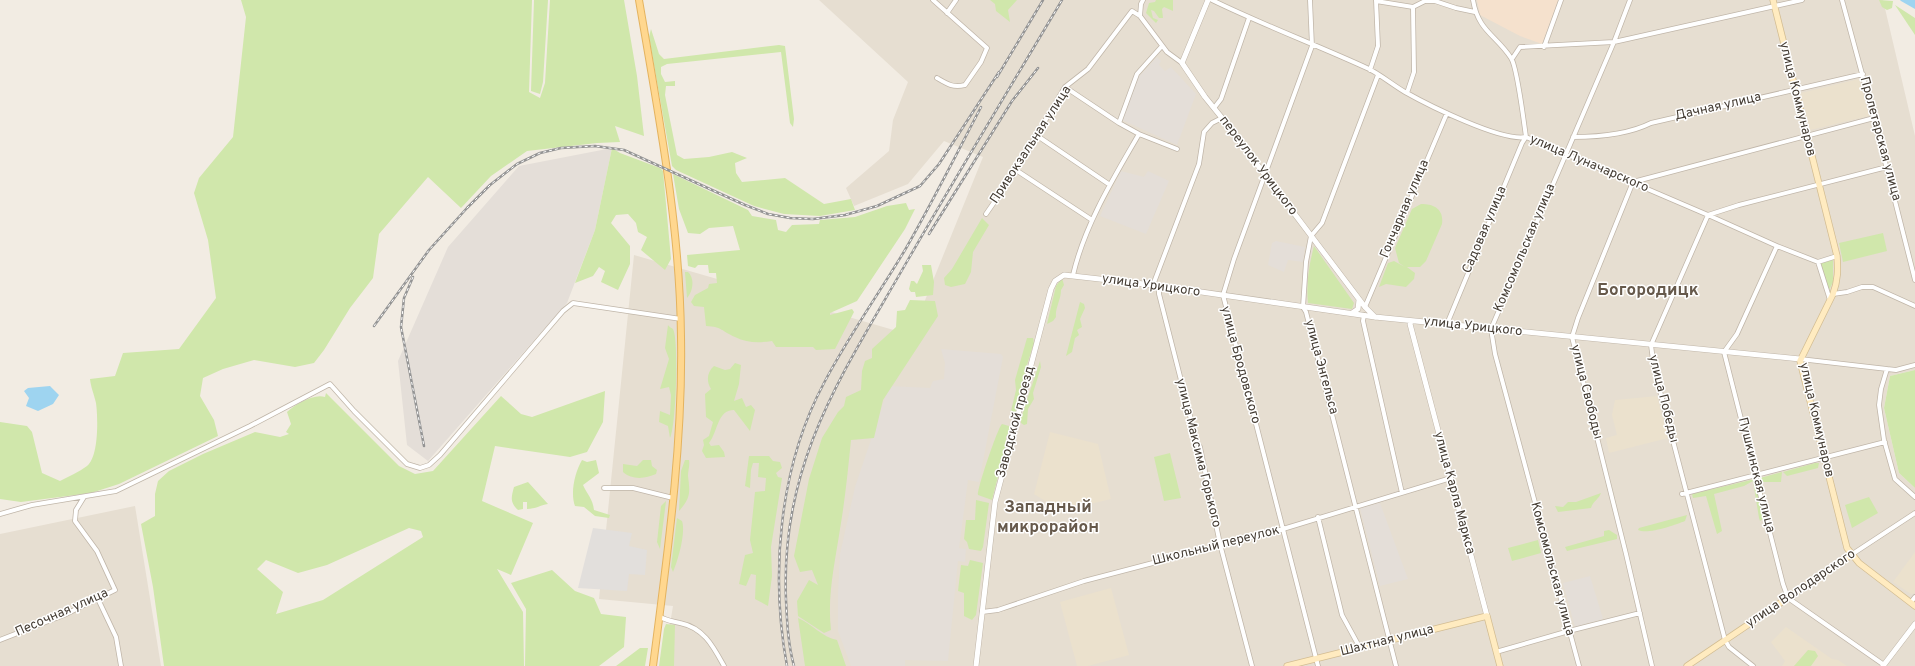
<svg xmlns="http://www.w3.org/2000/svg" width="1915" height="666" font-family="Overpass,sans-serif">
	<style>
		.residential { fill: #e6ded1 }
		.commercial { fill: #f5e1cd }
		.industrial { fill: #e4ded8 }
		.education { fill: #ebe1cd }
		.green { fill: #d0e7ab; fill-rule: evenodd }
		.parking { fill: #e2dfdc }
		.water { fill: #9ed4f0 }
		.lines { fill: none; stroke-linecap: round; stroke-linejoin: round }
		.minor-casing { stroke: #c0b6a9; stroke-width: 5.5 }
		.tertiary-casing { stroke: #c0b6a9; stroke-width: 6 }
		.secondary-casing { stroke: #d3bd92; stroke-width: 7 }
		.primary-casing { stroke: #e4b35f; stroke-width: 8 }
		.minor { stroke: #fff; stroke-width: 4 }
		.tertiary { stroke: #fff; stroke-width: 5 }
		.secondary { stroke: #ffebc0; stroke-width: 5.5 }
		.primary { stroke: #ffd78f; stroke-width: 6 }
		.rail-casing { stroke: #949494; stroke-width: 2.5 }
		.rail { stroke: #fff; stroke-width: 1; stroke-dasharray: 3; stroke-linecap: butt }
		.labels { text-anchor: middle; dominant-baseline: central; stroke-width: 3; stroke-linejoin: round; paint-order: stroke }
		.street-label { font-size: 13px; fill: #443c33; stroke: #fff }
		.district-label { font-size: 17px; font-weight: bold; fill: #66594b; stroke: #fff }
	</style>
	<rect width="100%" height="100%" fill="#f2ece3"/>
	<path class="residential" d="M819,0H1883L1915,136V370L1890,376L1884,408L1899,473L1915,488V666H663L673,606L599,599L634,255L911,335L983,157L944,141L908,184L854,206L846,188L889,151L893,120L908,82Z
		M135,506L161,666H0V534Z"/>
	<path class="commercial" d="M1477,0H1559L1542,44L1520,36L1480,15Z"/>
	<path class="industrial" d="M1157,57L1161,61L1159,65L1165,71L1171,67L1196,94L1177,145L1122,120L1136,80Z
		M612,148L595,230L567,303L428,461L407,445L398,361L448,247L519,166Z
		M1121,171L1144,177L1148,171L1169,181L1146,234L1100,216Z
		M1276,241L1305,247L1303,262L1288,260L1284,272L1268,265L1272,243Z
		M941,349L1001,354L1003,357L979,482L968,480L959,548L966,549L965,562L958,561L948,661L905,660V666H851L838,631V593L840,554L855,487L889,386L930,388L933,381L944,379L945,363Z
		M1380,503L1408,579L1380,586L1360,508Z
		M1590,576L1603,619L1575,627L1563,583Z"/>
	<path class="education" d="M1859,79L1869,116L1810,130L1801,93Z
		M1657,396L1668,438L1609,453L1606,438L1617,435L1612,415L1615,400Z
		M1050,432L1098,444L1111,499L1061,511L1034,494Z
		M1915,552V593L1911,594L1893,582Z
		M1111,588L1129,655L1088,666H1077L1060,602Z
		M1786,627L1832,659L1838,660L1847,666H1782L1785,661L1771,642Z"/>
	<path class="green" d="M241,0H532L529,92L540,98L545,83L550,0H624L637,76L644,136L615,126L620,142L597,143L527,151L491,176L461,208L428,177L379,234L373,278L350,308L324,350L314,363L295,367L254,360L223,369L203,378L200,396L214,420L218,436L119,484L91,493L21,502L0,499V422L27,426L32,432L42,473L60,481C69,476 79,472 87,466C99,457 98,417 96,403C94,394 91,388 90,379L115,376L123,353L179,349L216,298L208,240L194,193L199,178L233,137L246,17Z
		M534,0H548L543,82L540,94L531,91Z
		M990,0H1017L1008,10L1010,22L996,11L995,4Z
		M1156,0H1173V11L1164,7L1162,9L1163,18H1159L1154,11L1151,10L1153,18L1158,20L1156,23L1146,13L1149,3L1155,2Z
		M1879,0L1893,1L1892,8L1887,10L1882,7Z
		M1895,5L1915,18V35Z
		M651,29L659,54L664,59L779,45L785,46L794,119L793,127L790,123L781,52L667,64L661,67V74L665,82L675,81V86H666L665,95L677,155L684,159L709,157L732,152L747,158L735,163L736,173L742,182L785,178L824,204L851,199L855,210L820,216L784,214L754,206L676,170L672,166L649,37Z
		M612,148L620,153L660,168L663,171L671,259L665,270L641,250L647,237L638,232L636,223L628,214L616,215L611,223L630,246V264L618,290L601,282L605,271L599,267L593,276L575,283L595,230Z
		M673,174L748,210L752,216L776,220L778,230L786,232L792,225L819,224L820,220L855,217L887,206L906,203L909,210L915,209L905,229L857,301L830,313V315L852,309L854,312L835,349L816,350L813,347H776L772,341C759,343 747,343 735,337C721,331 723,327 706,326L704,307L694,306L691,302L695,295L708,288L709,284L717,283L716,273H709L708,265H698L695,268L688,266L687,255L740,250L733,226L709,228L700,234L688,233L679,209Z
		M1421,204C1434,204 1444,209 1442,224L1426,261L1420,267H1407L1415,273L1414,279L1406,287L1386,284L1379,287L1388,263L1394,261L1405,267L1399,263L1395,248L1412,209Z
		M982,218L989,225L973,252L971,272L965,284L951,287L945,285L944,278L952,269Z
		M1883,233L1887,251L1843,262L1839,243Z
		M1314,246L1354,303L1352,309L1308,303C1306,283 1309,265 1314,246Z
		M1833,260V282L1829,290L1820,263Z
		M922,265H931L934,282L933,295L916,297L915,292H911L909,289L911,281H914L917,284L923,271Z
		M685,272H688C695,278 693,292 687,298Z
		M1062,278L1064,285L1061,290C1061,300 1055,308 1056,317L1053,321L1047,324L1056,286Z
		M910,300L935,301L938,316L883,400L874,438L851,440C848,470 845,500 840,529C835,563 827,595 831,630L824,633L798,616L797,601L809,580L818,585L812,570L800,572L794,556L809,479L822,438L838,412L844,406L846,397L861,390L862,371L865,361L872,358V349L896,327L897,311L905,310Z
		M1080,302L1084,304L1085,308L1080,319L1082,327L1077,330L1079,335L1075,338L1072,352L1066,356Z
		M668,325C668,326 673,329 673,329C679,339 676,428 670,438L668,426L659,422L660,411L670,415L671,395L669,387L660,389L669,359L665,348Z
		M1027,338H1033L1034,343L1026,368L1015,416H1013L1011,411L1016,390L1015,380Z
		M1040,361L1041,367L1033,393L1034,399L1028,409L1027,424L1024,425L1021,423V418Z
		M735,363L741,365L739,384L734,401L742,398L746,407L751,405L755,410L750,431L734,410C717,410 718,432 709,443L711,446L719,445L724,452L725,457L706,458L702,451L704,445L703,440L709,436L713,422L706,417L705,394L711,389C706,381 707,372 714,366L725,370L730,369Z
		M1915,370V488L1899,473L1884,408L1890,376Z
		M605,391L603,422L587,452L570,457L495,446L482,501L533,523L511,575L497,569L523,612L524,666H164L153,587L141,524L155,516V494L158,481L169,471L203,454L255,432L280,437L289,434L286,432L291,424L287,412C295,404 315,393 325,397L326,393L399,466L415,474L433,471L501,396L521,414L532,417ZM409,528L421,531L423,537L323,600L276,614L283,592L257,569L266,560L298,573L327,565Z
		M1002,424L1009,426L1010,430L1006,437V445L992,500L978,495C977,489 998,427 1002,424Z
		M1170,453L1181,498L1164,501L1154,457Z
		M749,456H769L773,461L780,462L782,468L776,473L778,477L782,478L771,547L772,576L768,606L755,599L756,575L751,574L746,586L739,584L745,555L753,553L750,540L755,492L765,491L766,478L758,477L759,463H753L751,470L750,488L745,486Z
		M582,460L587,462L596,460L599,473L583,485C587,494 593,499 594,510L610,515L609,518L595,516L584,507L575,506C570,493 575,472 582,460Z
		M643,460H651L652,466L657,470L656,474C645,479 632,480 623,472V464L637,466Z
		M685,460H689C690,466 688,470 688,476C690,492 691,498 679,511L681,471Z
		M1815,463H1819L1818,468L1787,476L1783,472Z
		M1782,472L1781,482H1761L1760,478Z
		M1755,479L1764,518L1760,521L1759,518L1753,481L1744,486L1714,494L1722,531L1717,534L1706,496L1693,498L1692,494Z
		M528,482L548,504C540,505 536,509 527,509V502H523V509L518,510C510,502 511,498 514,487Z
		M1601,493C1599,499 1593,501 1591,508L1558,512L1555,506L1563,507L1568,502H1576Z
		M1869,497L1878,513L1852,528L1845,505Z
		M976,500L989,503L983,547L981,551L969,549L967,542L964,539L966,520H975Z
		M666,501L660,549L657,542L661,506Z
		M1687,515L1685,521C1675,525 1647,535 1638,530L1639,528Z
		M677,518L682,521C686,533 678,560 673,572L671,567Z
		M1609,530L1617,535V539L1567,551L1565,547L1604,536V531Z
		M1538,540L1541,553L1512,561L1508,548Z
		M970,560L983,563L976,615L972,620L964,616V593L958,591L961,565L968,566Z
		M552,570L575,591L594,598L601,614L626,617L624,647L599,666H525L526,609L511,583Z
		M798,618C812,624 822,637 837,640L846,666H805Z
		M666,624L675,625L674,666H659L664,629Z
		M640,648H648L645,666H616Z
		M1808,650L1815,651L1818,656L1811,666H1794Z"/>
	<path class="parking" d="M593,528L632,533L629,546L647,550L645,575L629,574L627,591L578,588Z"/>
	<path class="water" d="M1900,0H1915V9L1901,1Z
		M50,386L59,395L53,404L38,411L26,406L29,398L24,391L28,388Z"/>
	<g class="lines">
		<defs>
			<path id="minor" d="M933,0L987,48L981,62L965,85C953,88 947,84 937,78
				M1212,0C1263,25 1317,45 1369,69C1381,75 1393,85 1405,92C1428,105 1502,142 1526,137L1708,215L1777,246L1818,262L1837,256
				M1310,0L1312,46L1234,259L1223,295L1318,666
				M1473,0C1478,31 1496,35 1511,58C1517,66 1524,123 1526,137
				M1842,0L1874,118L1915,280
				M1376,1L1413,7L1425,1H1435L1456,8L1475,12
				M947,13L956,0
				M1140,16L1141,4L1143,0
				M1544,47L1561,0
				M1512,59L1520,47L1614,42L1802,0
				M1370,70L1378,46L1376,0
				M1378,75L1322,223L1311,236L1306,262L1303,307L1306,312L1396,666
				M1065,87L1119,123L1137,74L1162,46
				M1407,93L1414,72L1413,7
				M1214,108L1221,99L1249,18
				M1119,123L1139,134L1177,149
				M1036,135L1110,185
				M1573,137C1599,137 1627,135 1651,123L1863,74
				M1016,170L1092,220
				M986,214L1013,175L1065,87L1088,69L1132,11L1140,16L1167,52L1182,63
				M1777,246L1737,334L1724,352L1783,584L1788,598L1884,665
				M1818,262L1830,300
				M1073,275C1085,224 1113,179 1139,134
				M1153,285L1199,164L1204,132L1212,123L1222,118
				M1159,286V294L1197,443L1200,447L1220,544L1252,666
				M1833,294L1847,292L1862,287H1873L1915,306
				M1365,307L1447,113
				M1364,315L1363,321L1402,493
				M1447,324L1522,143L1526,137
				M1800,359L1887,369
				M1915,365L1896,370L1887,369L1881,389L1879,405L1884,440L1895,479L1915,497
				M604,488H633L673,498
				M1682,494L1885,442
				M0,514L32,505L116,491L250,426L330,384L354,411L407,464L420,468L429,465L440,455L563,311L573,303L681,319
				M1318,517L1342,615L1360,648
				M1851,555L1915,513
				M98,599L116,637L121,666
				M1911,602L1915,597
				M982,612L998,610L1084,581L1283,529L1451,478
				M659,616C666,621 672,621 680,623C704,628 713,646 724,666
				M0,640L64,615L115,590L97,551L75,521L76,510L84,497
				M1496,652L1569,631L1640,613
				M1579,666L1495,354L1491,329L1614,42L1630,0
				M1652,666L1626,554L1572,337L1578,318L1633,182L1874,118
				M1753,666L1729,647L1725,640L1654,368L1651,345L1708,215L1739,205L1887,167"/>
			<path id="tertiary" d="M1208,0L1182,63L1205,97L1222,118L1365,307L1375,317
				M1352,313L1358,309L1359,300
				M1411,321L1410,324L1487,616
				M976,666L995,502L1051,289L1055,281L1064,275L1153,285L1375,317L1800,359
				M1883,666L1915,624"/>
			<path id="secondary" d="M1773,0L1837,256C1838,270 1838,280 1833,294L1800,361L1847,548L1859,563L1915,606
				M1287,666L1487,616L1500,666
				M1687,666L1851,555"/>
			<path id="primary" d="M639,0C658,112 680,224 681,337C683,447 667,557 653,666"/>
		</defs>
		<use href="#minor" class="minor-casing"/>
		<use href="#tertiary" class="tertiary-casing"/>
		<use href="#secondary" class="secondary-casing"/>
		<use href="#primary" class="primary-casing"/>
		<use href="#minor" class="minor"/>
		<use href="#tertiary" class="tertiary"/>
		<use href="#secondary" class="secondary"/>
		<use href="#primary" class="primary"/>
		<defs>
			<path id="rail" d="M997,77L1043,0
				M929,234L1012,101L1038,68
				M413,277L404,298L401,327L424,446
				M374,326L429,250L467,208L490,185L517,164L540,153L561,148L595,146L624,150L745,205L768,214L790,218L813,219L845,215L877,206L920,186L939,164L999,72
				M787,666C770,574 779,467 824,383C848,337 878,295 905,250C932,203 956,155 981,107
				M794,666C788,644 787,622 786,600C780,461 844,372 909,258C959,171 1011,86 1062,0"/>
		</defs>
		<use href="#rail" class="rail-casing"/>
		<use href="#rail" class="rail"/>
	</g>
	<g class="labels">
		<g class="street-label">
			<text transform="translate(1797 99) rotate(76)">улица Коммунаров</text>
			<text transform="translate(1718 107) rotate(-13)">Дачная улица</text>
			<text transform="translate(1880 139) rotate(75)">Пролетарская улица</text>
			<text transform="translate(1031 145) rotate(-57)">Привокзальная улица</text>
			<text transform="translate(1589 164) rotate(23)">улица Луначарского</text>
			<text transform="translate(1258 166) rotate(53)">переулок Урицкого</text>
			<text transform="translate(1405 209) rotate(-67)">Гончарная улица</text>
			<text transform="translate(1485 230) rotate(-67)">Садовая улица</text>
			<text transform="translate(1525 248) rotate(-67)">Комсомольская улица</text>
			<text transform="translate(1151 286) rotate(8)">улица Урицкого</text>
			<text transform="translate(1473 327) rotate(6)">улица Урицкого</text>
			<text transform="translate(1240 365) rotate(75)">улица Бродовского</text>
			<text transform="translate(1321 367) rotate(75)">улица Энгельса</text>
			<text transform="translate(1586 392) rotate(76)">улица Свободы</text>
			<text transform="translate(1663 399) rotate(76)">улица Победы</text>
			<text transform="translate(1816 420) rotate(77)">улица Коммунаров</text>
			<text transform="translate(1016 422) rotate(-75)">Заводской проезд</text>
			<text transform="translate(1198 453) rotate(76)">улица Максима Горького</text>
			<text transform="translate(1756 475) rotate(76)">Пушкинская улица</text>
			<text transform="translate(1454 493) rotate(75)">улица Карла Маркса</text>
			<text transform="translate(1216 546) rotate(-14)">Школьный переулок</text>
			<text transform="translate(1552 569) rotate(75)">Комсомольская улица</text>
			<text transform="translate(1801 589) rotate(-34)">улица Володарского</text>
			<text transform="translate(62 613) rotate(-24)">Песочная улица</text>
			<text transform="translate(1387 641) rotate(-14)">Шахтная улица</text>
		</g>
		<g class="district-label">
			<text x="1648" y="291">Богородицк</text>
			<text x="1048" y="508">Западный<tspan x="1048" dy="20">микрорайон</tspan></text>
		</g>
	</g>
</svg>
